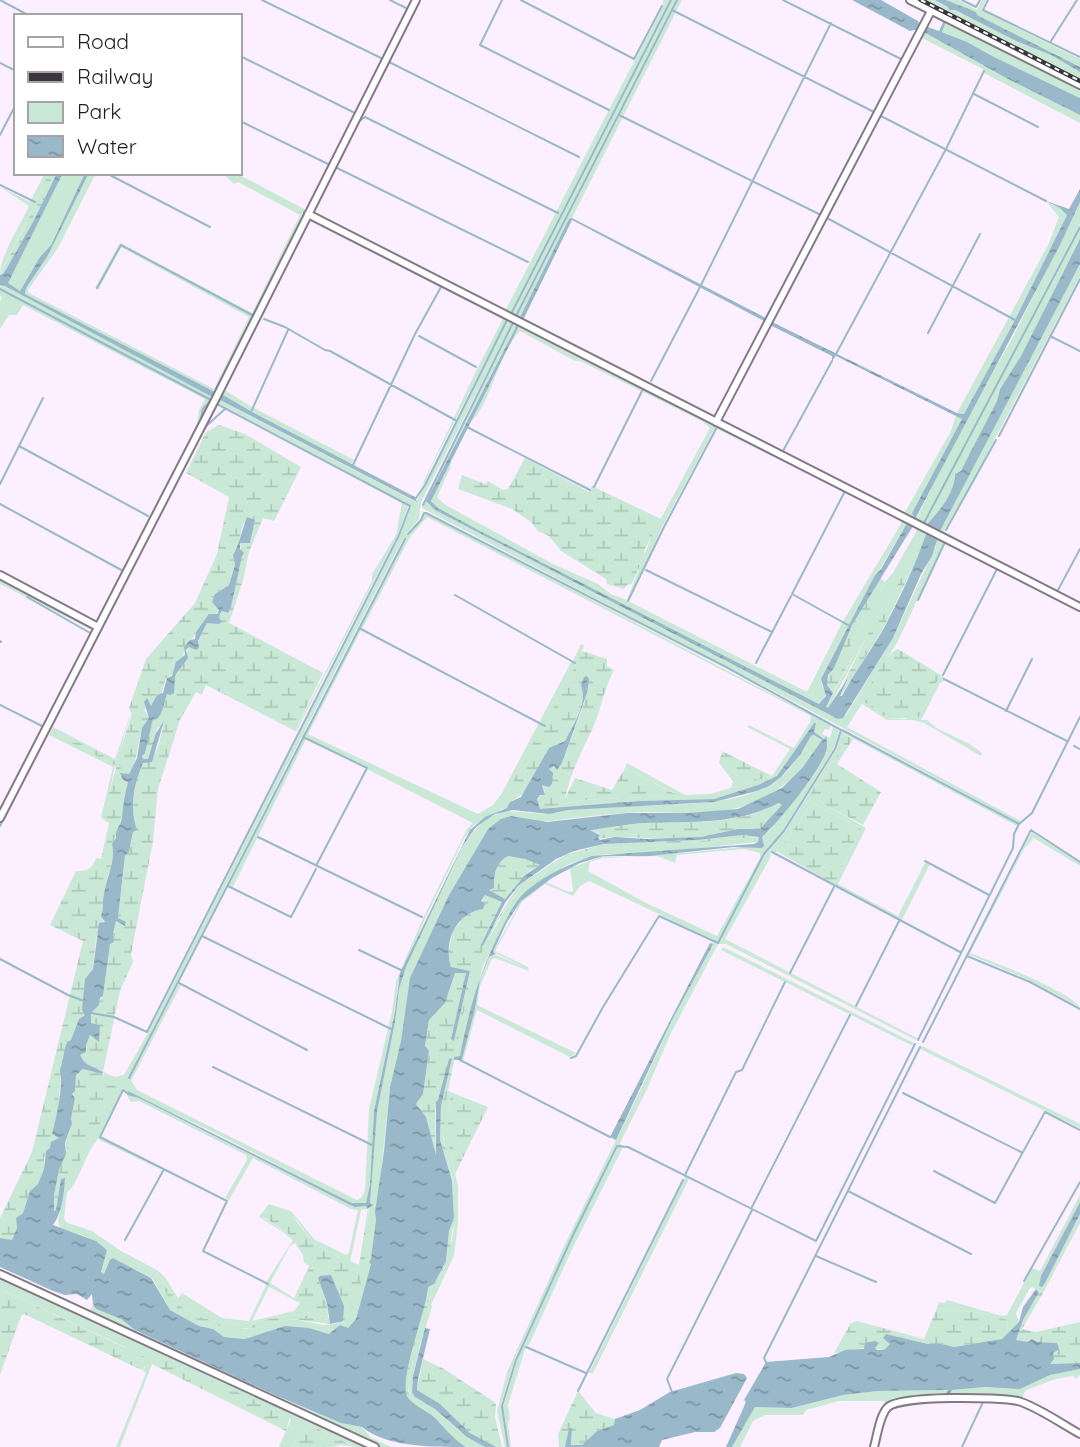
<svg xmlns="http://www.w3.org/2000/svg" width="1080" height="1447" font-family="Quicksand,sans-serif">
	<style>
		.green { fill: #c9e9d6; fill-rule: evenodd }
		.wetland { fill: url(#wetland-marsh) }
		.water { fill: url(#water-ripples); fill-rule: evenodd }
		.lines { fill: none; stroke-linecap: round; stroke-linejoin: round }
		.stream { stroke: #99b8ca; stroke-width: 2 }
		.minor-casing { stroke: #857988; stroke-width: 10 }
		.minor { stroke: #fff; stroke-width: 6 }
		.rail-casing { stroke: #3b353d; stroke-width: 4.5 }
		.rail { stroke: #fff; stroke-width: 2; stroke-dasharray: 5; stroke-linecap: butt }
	</style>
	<defs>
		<pattern id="wetland-marsh" width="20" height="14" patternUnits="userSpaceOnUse" patternTransform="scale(1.75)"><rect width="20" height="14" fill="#c9e9d6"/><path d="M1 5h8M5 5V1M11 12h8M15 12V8" fill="none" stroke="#acc7b7"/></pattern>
		<pattern id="water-ripples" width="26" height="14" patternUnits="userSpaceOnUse" patternTransform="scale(1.75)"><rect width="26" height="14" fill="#99b8ca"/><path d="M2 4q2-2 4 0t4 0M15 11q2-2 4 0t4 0" fill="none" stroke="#7c95a4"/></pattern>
	</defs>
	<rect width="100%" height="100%" fill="#fcefff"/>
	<path class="green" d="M663,0H670L510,314L505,311C558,209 609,108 663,7Z
		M672,0H676L515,316L511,315Z
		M678,0H682L572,218L569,219L519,319L516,318Z
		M923,0H935L1016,41L1051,55L1080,72V79Z
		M946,0H959L977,10L982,0H986L981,10L1080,59V67Z
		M946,21L1080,89V98L994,57L967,42L941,31Z
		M922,31L1008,79L1080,115V123L984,73L983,69L920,37Z
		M45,173H48L44,186L0,274C0,256 21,224 29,206L0,187L30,202Z
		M63,173H85L51,245L40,257L20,291L7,283Z
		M89,173H96L58,248L28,290L29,293L214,389L249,317L121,247L98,290L95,288L120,243L252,313L300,215L238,182L234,184L222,173H236L306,210L215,392L25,294L26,288L47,257Z
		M1046,201L1060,208L1067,215L1015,320L964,414L957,413L1049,243L1059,217Z
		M1080,202V224L924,523L1080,228V239L1021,356L1000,389L997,401L961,471L955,474C955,492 939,512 927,524L940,530L1080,264V276L972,483L944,531L1023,575L721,422L905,512L951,431L956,415L962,420L912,513L917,517L975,403L1012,339Z
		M0,285H5L214,398L201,424L203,411L211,402L209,401L203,408L199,425L94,631L0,584V573L96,621L197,424L199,410L205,399L23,305L17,315H9L0,329V302L2,297L0,296Z
		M524,318L714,415L768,319L716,418L523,320Z
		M503,319L506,321L432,465L425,483L422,485L477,369Z
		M508,320L513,322L421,502L419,519L406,534L409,535L426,513L831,725L829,730L825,729L822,734L830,738L833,727L839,731L834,748L783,831L764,853L718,942L589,881L580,886L573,896L545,884L522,902L495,951L528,967L529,971L495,958L492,959L480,986L477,1005L576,1053L570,1057L477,1010L463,1061L461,1060L480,979L489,957L496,955L525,968L493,952L521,901L546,882L569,892L573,891L570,868L604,856L626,857L694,852L752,846L762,843V837L770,830L810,779L827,747L825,739L813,732L814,723L777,776L758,785L714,799L639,801L549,810V807L583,800L664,796L674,793L625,768L627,763L685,795L710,794L772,776L790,749L747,727L749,725L794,748L810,722L811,716L427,517L410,537L362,629L359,627L405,540L403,539L304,732L307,731L359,629L361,630L308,734L478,814L493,805L502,793L571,662H574L573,661L581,644L584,646L575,663L573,678L568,681L544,728L522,765L502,809L474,825L464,838L424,921L398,983L395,1010L374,1111L370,1184L366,1203H352L209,1130L122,1090L99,1136L163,1171L98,1139C86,1151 78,1186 67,1192L64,1219L68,1223L92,1231L121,1251L157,1270L165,1277L178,1298L182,1293L222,1318L249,1321L267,1283L266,1282L293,1240L283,1232L259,1217L269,1204L291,1211L314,1239L346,1255L349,1252L358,1210L351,1209L253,1158L229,1200L225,1198L247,1160L246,1155L139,1101L131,1102L127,1095L139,1098L350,1205L366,1206L367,1209L361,1210L350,1262L315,1245L296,1219L262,1217L293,1237L311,1266L296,1298L303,1303L297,1310L328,1317L329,1320L296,1314L238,1325L202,1318L182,1307L157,1273L116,1251L155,1275L171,1300L203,1322L245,1329L292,1319L324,1325L334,1324L347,1317L356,1296L364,1263L377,1112L395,1022L399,989L406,967L462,847L477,827L486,819L503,811L549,814L567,810C589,809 611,807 632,806C672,804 735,806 770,785C789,774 800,754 811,736L814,735L823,740C787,795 750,814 685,813C665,813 646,811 626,813C580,816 534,823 488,829L449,895L411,978L401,1041L390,1087L371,1264L356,1319L348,1328L329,1334L309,1328L273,1330L246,1339L224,1337L213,1329L199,1326L170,1310L152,1278L113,1258L104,1274L101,1272L107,1250C92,1237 78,1233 60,1229L58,1220L64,1187L68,1184L104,1079L103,1072L115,1077L124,1075L148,1033L401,533L411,506L216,402L223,389L252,407L250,412L228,400L222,401L416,502ZM302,736L473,823L467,829L424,916L396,981L392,1012L369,1109L365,1190L362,1197L357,1200L137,1090L131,1081L181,985L179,984L128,1079ZM744,849L760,853V858L717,936L648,904L588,871L590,862L603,858L657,856L675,863L677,855ZM295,1243L303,1255L304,1263L309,1266L294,1298L270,1283L290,1246ZM269,1287L300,1303L294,1311L252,1321Z
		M514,324L517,325L426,500L435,510L838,718L846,715L893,638L936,546L926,534L920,553L913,555L878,624L869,632L828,709L826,707L853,657L847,653L885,582L893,573L917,530L910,523H907L880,569L875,575L821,679L822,686L826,693L822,703L819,704L482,532L438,508L431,501L451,459L450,470H449L437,497L444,504L553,564L598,584L611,594L627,600L653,533L710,428L702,421L580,361H575L520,331C496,356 493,403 468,425L519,326L716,426L662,527L628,603L630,602L807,692L842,623L901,524V520L717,429L718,426L1080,609V611L945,541L898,641L873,680L887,718L905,719L920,713L937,681H944L940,683L921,720H927L938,729L968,743L982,753L981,756L924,723L913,720H887L862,704L847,727L1021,821L1019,823L804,707L422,508Z
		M254,408L354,460L351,464L252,412Z
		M402,503L408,507L398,534L296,732L295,731L372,581V574L396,535Z
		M132,710L117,760L53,732L115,765L104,820L101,817L113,767L49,735L53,727L115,759Z
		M843,731L1018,824L1017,826L845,734L844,746L810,796L866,828L838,884L898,916L925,863L930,864L902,920L834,884L861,828L812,803L778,852H771L770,858L725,939L917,1038L916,1040L726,944H718L671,1033L647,1089L620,1143L623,1147L573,1247L529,1345L526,1346L508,1405L510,1419L508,1423L511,1447H509L503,1407L518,1357L573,1235L619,1145H616L516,1356L501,1404L507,1447H505L497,1411L507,1372L566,1242L641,1089L671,1022L710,950L713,944L710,942L718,944L765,855L785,832L836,750L839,735Z
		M303,738L306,739L233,887L229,885Z
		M1032,832L1080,863V866L1032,837L1033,839L1024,849L970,953C994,962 1067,990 1080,1007L1029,980L968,954Z
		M759,837L758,842L640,854H605L571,863L530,888L520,898L508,917L483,966L460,1056L454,1057L471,976L478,958L509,903L525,883L543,874L565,858L596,848L641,847Z
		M723,947L914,1043L913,1046L721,950Z
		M922,1046L1080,1124V1128L920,1049Z
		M447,1093L451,1094L448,1110V1142L458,1187V1222L454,1256L431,1305L432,1307L422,1339L427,1341H421L413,1376L412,1392L415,1397L435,1409L457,1429L485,1447H470L466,1444L412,1399C398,1378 425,1310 435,1286C438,1278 445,1270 447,1262C452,1243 458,1213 455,1194C454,1175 446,1159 444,1141C441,1126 444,1108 447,1093Z
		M684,1176L689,1179L593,1373H589L684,1180Z
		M1080,1195V1202L1041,1276L1045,1283L1080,1214V1223L1043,1293L1032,1287L1030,1288L1016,1313L1019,1322L1007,1334L1008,1320L983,1313L937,1308L939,1302L945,1303L947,1300L1002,1316L1007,1315L1032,1268L1040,1271Z
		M0,1277L367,1447H355L308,1424L302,1425L293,1447H279L291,1419L154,1359L120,1447H116L146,1373L143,1370L146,1367L125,1347L0,1289Z
		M93,1305L96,1309L121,1319L135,1330L275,1395L341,1423L362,1427L370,1437L391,1447H380L78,1308L79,1306L89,1312Z
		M1080,1369V1375L1075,1379L1074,1376C1057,1377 1042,1384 1025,1391L1022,1399L992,1396L948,1397L952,1390L985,1387L1020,1389L1050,1375Z
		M949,1390L945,1397L894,1401L886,1405L884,1401H839L806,1410L803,1415H765L753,1421L740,1447H732L755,1407L792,1408L843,1395L878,1391Z"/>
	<path class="wetland" d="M57,173L34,220L4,273L0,275L44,186L47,174Z
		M219,425L245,434L301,467L274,521L263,518L249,552L243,580L229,623L323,673L295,731L206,685L202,695L196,692L180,720L158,789L153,841L131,954L133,962L120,991L103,1072L85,1063L80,1055L90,1035L98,1041L100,1025L91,1023V1013L103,996L110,944L114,942L113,933L116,921L125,926L118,918L125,855C137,842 131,818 133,802C135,791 136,774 143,764C146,760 153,758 155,753C159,747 161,734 163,727H158L148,759H142L152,722L153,718L161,714L165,697L175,676L179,672L189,647L199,648L198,641L207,623H214L222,611L228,613L231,607L242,556L240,542L250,543L255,520L245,521C239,531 241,546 233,555L235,565L229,585L215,594L212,602L219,610C214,617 205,620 200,627C193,636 194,639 184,647C185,658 177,674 166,678C161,692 163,702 144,709L149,718C147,724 143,727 141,733C136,750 138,767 123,780L128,782C124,800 122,830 112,844C116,861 106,878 104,894C102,902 104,908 101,916L105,923L96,938L93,969L85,980V1015L79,1019L62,1065L57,1117L52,1134L60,1138L44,1157V1169L38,1184L30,1191L23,1213L16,1218L17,1228L12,1241L0,1238V1218L32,1152L83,941L50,925L76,871C88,871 92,869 96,858L101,859L109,823L104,820L103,816L116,768L115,765L52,733L53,731L117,760L132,714L129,708L146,659L195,603L217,554L229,497L186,473L206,432Z
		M525,458L589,492L592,486L661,519L644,551L645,555L631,585L628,584L624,589L607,584L606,579L561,551L549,536L538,531L531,522L512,509L458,489L462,475L485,484L488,481L503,490L508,489Z
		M920,553L882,631L840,697L846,681L842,686L869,632L878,623L913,555Z
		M880,578L885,582L847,653L853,656L833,693L827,685C827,666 867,597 880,578Z
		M898,649L944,677V681H937L918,718H887L863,701C870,687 884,654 898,649Z
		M582,651L607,659V666L614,670C603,691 601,711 591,732C581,752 569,777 565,799L575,778L612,790L625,768L675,794L669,796L583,800L549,807V810L540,809L537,799L545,792L542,784L549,787L553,776L549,770L552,766L557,769L562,763L584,703L589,680L585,677L581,686C588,704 572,725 565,741L549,748L524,793L510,802L507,808L502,809C518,763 547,723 568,681L573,678L574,660Z
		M844,734L853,739L837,764L881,792L863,825L809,796L844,746Z
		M722,751L772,776L731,788L733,781L719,763Z
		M779,803L783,805L760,829C741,828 725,834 706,837C676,841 644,837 614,837C608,837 603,839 598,838L600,834L589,829C607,829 625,824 644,823C690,821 737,826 779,803Z
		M812,803L861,828L834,884L778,852Z
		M743,835L759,837L641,847L596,848L565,858L543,874L525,883L509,903L496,924L471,976L448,1091L488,1107L455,1174L448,1142V1110L451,1094L447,1093L443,1138L456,1196V1221L452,1231L450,1256L429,1300L414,1348L409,1371L408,1391L412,1399L470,1447C458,1446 445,1430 437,1421C429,1412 413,1407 407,1397C397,1381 427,1310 428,1286L434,1284L446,1260L449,1231L454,1218L452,1181L440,1140L441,1106L451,1058L435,1110L436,1159L426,1117L416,1104L423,1094L429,1052L425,1047L429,1020L445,1003L455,973H466L451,1039L454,1040L470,972L451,968L448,954L453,931L464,917L479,909L485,895L503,902L482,944L518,886L565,855L604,844L697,840Z
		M508,856L525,859L541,865L529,871L505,899L489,890L494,882C491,871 499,862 508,856Z
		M83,1069L102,1074L105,1079L118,1089L68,1184L64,1187V1178L60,1186L56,1210L54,1212V1195L59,1170L67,1149L65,1142L72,1125L71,1119L75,1098L72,1094L75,1090L76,1075Z
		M270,1206L291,1214L315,1245L359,1265L368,1208C368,1235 365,1301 343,1321L318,1278L327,1303L328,1317L296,1310L302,1303L296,1298L310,1266L293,1237L262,1216Z
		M116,1251L157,1273L182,1307L202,1318L238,1325L296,1314L329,1320L330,1324L292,1319L253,1328L235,1329L203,1322L188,1316L174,1306L155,1275L120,1256Z
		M0,1289L139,1354L148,1359L143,1370L137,1368L24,1314L21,1316L0,1375Z
		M1039,1292L1043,1293L1022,1329L1036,1332L1080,1322V1363L1049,1364L1057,1343L1038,1342L1033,1339L1028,1342L1015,1340L1023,1320Z
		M937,1308L983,1313L1008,1320L1007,1334L1002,1339L954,1347L937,1343L928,1344L886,1334L890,1344L884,1350L866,1348L834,1353L851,1323L857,1321L924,1339Z
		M160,1357L290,1416L286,1431L152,1364L154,1359Z
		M423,1359L444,1369L496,1403L495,1417L502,1447C476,1447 460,1420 441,1406C434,1400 424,1397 417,1390Z
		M578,1391L596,1413L615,1419L614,1425L597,1431L582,1445H571L572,1433L565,1447H559L558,1434Z
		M305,1423L308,1424L355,1447L341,1445L333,1447H293L302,1425Z"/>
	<path class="water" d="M852,0H881L918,21L920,25L918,29L910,31Z
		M935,0H946L976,12L977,15L1080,67V72L1051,55L1016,41L955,10H949L948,7Z
		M944,20L946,21L942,32L967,42L994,57L1080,98V115L1008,79L922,31L925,26L939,31Z
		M57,173H63L8,283L20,291L40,257L51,245L85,173H89L47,257L26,288L25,294L213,391L216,393L214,398L5,286L0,285V275L4,273L34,220Z
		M1080,189V202L1060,245L915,519L912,513L962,419L836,356L832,361V356L770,325L772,322L957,413L964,414L1015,320L1067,215L1060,208L1046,201L1069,209Z
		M572,218L768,319L766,322L572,220L523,320L519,319L569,219Z
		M1080,239V264L940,531L927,524C939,512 955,492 955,474L961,471L970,453L997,401L1000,389L1021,356Z
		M517,325L518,328L431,501L438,508L482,532L819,704L826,696L821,679L875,575L881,569L907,523L913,526L852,625L834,668L828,675L827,685L833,693L826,707L828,708L848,678L840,696H842C854,673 870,652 883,630C898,601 916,565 926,534L935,536L937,540L932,556L921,574L893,638L843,718L838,719L435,510L426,501Z
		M223,395L252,412L415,497L417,502L222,401L219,399Z
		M247,517L255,520L250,543H240V549L244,553L242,556L231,607L228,613L222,611L218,617L222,622L219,624L207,623L198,641L199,648L196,650L189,647L186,650L188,658L175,676L174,693L170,695L167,694L161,714L157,719H153L145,753L142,756L143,759H148L156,733L164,721L152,762L143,763C134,783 129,809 137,830L133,832L129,852L125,855L118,918L126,922L125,926L116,921L113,933L114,942L110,944L103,996L100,998L99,1005L91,1013V1023L100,1025L99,1042L90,1035L86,1045V1052L80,1055L85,1063L103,1072L102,1074L83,1069L76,1075L75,1091L72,1094L75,1098L71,1119L72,1124L65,1142L66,1154L59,1170L54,1195V1211L56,1210L61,1179L65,1178C64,1194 62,1213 53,1225L96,1241L107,1250L101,1272L104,1274L110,1260L113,1258L151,1278L170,1310L199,1326L213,1329L224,1337L245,1339L285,1326L309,1328L329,1334L340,1325L348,1328L356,1319L371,1264L369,1263L371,1259L376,1219L375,1212L384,1151L390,1087L401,1041L410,978L449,895L488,829L501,819L511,816L547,822L627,813H688L738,809L782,788L803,767L822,740L814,735L811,736L800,755L781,777L769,786L757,791L714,802L568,810L549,814L513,810L495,814L476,827L462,847L406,967L399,989L395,1022L377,1112L370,1203L373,1205L367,1209L366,1206L355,1207L350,1205L139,1098L127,1095L128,1091L352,1203H366L370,1184L374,1111L395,1011L400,973L470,830L485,817L507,808L510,802L521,797L549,748L565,741C573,724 588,704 581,686L584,677H588L589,680L587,693L562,763L557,770L554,766L549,769L553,773L552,784L549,787L542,785L545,795H540L537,799L540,809L639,801L714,799L758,785L777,776L814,723H816L814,732L824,739L827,736C826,740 827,744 827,747C825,766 777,824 762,837L764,846L762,848L734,847L649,856H604L580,863L552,878L521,901L507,922L493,952L496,954L489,957L480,979L475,1009L463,1055L461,1060H454V1057L460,1056C469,1009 480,970 502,928C509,914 517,897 530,888C548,873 571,864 592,856L754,844L758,842L759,837L743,835L697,840L604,844L574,851L556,859L518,886L505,903L483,946L481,945L502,902L485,895L481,901L485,904L483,909C456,913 443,942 451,967L470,971L454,1041L451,1039L466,973H455L445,1003L429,1020L425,1046L429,1051L423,1094L416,1104L426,1117L436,1155V1102L438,1100L449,1059L452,1058L441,1106L440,1140L452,1181L454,1218L449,1231L446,1261L434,1284L428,1287C427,1310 397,1382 408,1398C414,1406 426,1410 434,1417C444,1427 454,1440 466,1447C431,1447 386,1447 362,1427L341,1423L275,1395L135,1330L121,1319L96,1309L93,1305L92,1294L87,1300L77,1294L65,1295L53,1291L0,1267V1238L12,1240L17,1228L16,1218L23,1213L30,1191L38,1184L44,1169L46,1151L50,1148L51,1142L59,1138L52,1134C56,1121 64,1081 60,1070C64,1059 63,1053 67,1042L71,1040L79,1019L85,1015L82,1010L85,979L93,969L99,923L105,922L101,916C104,908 102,902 104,894C106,879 116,861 112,844L116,838C115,829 121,826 122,817C123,805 125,794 128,782L123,780L120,773L129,774L137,758L142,728L149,718L144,702L147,698L151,706L157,695L163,693L167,678L172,676L176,662L185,655L184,647L190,640L195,639L196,632L209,614H217L219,610L212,602L215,594L229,585L235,565L233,555C238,548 243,527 247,517ZM779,803L782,805L760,829H738L701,837L646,839L615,837L600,840L598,838L600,835L590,830C607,828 626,824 644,823C690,821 736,825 779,803ZM508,856L525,859L540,865L525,875L505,899L489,890L494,888C494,873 495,864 508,856Z
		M710,943L713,944L710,950L671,1022L616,1140L610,1137Z
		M1080,1202V1214L1045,1283L1042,1287L1039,1286L1041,1276Z
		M331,1275L344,1306L343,1321L330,1324L327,1303L318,1278L320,1276Z
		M1036,1289L1039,1292L1023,1320L1016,1340L1028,1342L1032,1339L1038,1342L1057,1343L1059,1349L1053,1353L1054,1359L1050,1364L1080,1363V1369L1050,1375L1020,1389L985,1387L952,1390L948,1397H945L948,1390L878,1391L843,1395L792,1408L755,1407L732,1447H726L746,1402L744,1400L766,1362L829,1357L845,1350L864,1349L865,1343L875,1341L879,1343L875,1348L877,1350H884L890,1344L883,1338L886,1334L928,1344L937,1343L954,1347L1002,1339L1019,1322L1023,1307Z
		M425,1328L430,1329L418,1379L417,1390L440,1404L470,1433L496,1447H485L467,1437L435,1409L415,1397L412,1392L413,1376Z
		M736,1373L744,1374L747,1378L720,1428L714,1432H695L662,1440L659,1447H565L569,1428H572L571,1445H582L597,1431L614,1425L615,1419L640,1410L670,1392Z"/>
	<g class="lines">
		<path class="stream" d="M0,0L30,16
			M262,0L381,58
			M390,0L408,9
			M502,0L480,45L609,110
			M521,0L634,59L662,6
			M783,0L901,59
			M962,0L976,7L980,0
			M988,0L983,10L1080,57
			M672,10L874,112
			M1051,41L1077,0
			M240,56L355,113
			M389,62L579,157
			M0,63L16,71
			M974,94L1038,127
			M619,115L821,215
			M879,115L1046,201
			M359,118L361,120L365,117L558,213
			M240,121L330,165
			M0,135L16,104
			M335,167L528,262
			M106,173L210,227
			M0,185L35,202
			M827,218L1015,320
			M311,220L507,320L425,485L416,498
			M701,285L831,23
			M97,288L121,245L254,316
			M0,289L211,400L203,409L200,423
			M511,314L671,0
			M516,316L677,0
			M264,319L285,327L325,350L330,351L455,420
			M928,333L980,234
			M419,336L476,367
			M765,336L770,325
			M1050,336L1080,351
			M836,354L946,149L984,71
			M651,381L700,287
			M251,412L288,330
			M467,427L590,490
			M999,436L1080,279
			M19,446L148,516
			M783,451L832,361
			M353,465L415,334L441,287
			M0,484L43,398
			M594,487L642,391
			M844,493L792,594L848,625
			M0,504L125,572
			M423,505L513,323
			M924,523L1080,227
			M946,530L996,440
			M408,534L421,520L424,513H426L726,667L841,730L835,749L784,831L764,854L718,943L659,916L603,1007L576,1056L571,1058
			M646,570L772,632
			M1058,590L1080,549
			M455,595L575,663
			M27,597L92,634
			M918,600L945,542
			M628,601L664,527L717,427
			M359,628L545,726
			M0,641L1,642
			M756,663L791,596
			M943,675L997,569
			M944,679L1067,741
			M0,705L44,727
			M1006,711L1032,659
			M842,730L1019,824L1014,834L1013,848L918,1040
			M303,737L367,768L317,864
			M1074,746L1080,749
			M1019,824L1032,813L1080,717
			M0,826L204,428L225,409
			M258,837L422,917
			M772,852L960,952
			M925,861L989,895
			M228,886L291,917L316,869
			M202,936L391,1029
			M359,950L401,970
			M967,956L1030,982L1080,1009
			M0,959L68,995L84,1001
			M790,973L834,887
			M179,983L307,1050
			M856,1006L899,921
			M91,1013L114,1017L147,1032L399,535L410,506L217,404
			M923,1042L1031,830L1080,862
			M460,1060L610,1137
			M213,1067L372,1145
			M129,1078L405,539
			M127,1093L123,1090L100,1137L227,1201L203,1251L268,1284
			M903,1093L1021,1152
			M934,1171L995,1203L1045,1112L1080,1130
			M685,1175L736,1072L742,1070L785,982
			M848,1191L971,1254
			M752,1207L850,1015
			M125,1240L163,1171
			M816,1256L876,1282
			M1024,1281L1080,1182
			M526,1347L586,1373
			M766,1362L764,1358L920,1047
			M578,1391L683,1180
			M672,1392L667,1379L752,1210
			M508,1447L502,1406L516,1360L573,1235L617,1146L628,1147L816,1241L915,1044
			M962,1447L983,1402"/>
		<defs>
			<path id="minor" d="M910,0L1080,85
				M308,214L1080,607
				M716,422L931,11
				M0,575L98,627
				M0,818L215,400L416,0
				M0,1274L375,1447
				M874,1447C877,1436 880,1414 888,1407C901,1395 999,1397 1018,1401C1036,1406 1062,1424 1080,1434"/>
		</defs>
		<use href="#minor" class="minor-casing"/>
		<use href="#minor" class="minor"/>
		<defs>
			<path id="rail" d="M921,0L1080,81"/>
		</defs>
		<use href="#rail" class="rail-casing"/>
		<use href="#rail" class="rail"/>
	</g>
	<rect x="14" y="14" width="228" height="161" fill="#ffffff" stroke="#a6a4a7" stroke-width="2"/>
	<rect x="28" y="37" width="35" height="10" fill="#ffffff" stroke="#a6a4a7" stroke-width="2"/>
	<text x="77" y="49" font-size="21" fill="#211c22">Road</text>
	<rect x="28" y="72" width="35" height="10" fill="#3b353d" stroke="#a6a4a7" stroke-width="2"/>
	<text x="77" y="84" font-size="21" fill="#211c22">Railway</text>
	<rect x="28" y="102" width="35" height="21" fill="#c9e9d6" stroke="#a6a4a7" stroke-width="2"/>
	<text x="77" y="119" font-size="21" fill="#211c22">Park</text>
	<rect x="28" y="136" width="35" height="21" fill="url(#water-ripples)" stroke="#a6a4a7" stroke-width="2"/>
	<text x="77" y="154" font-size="21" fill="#211c22">Water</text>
</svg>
